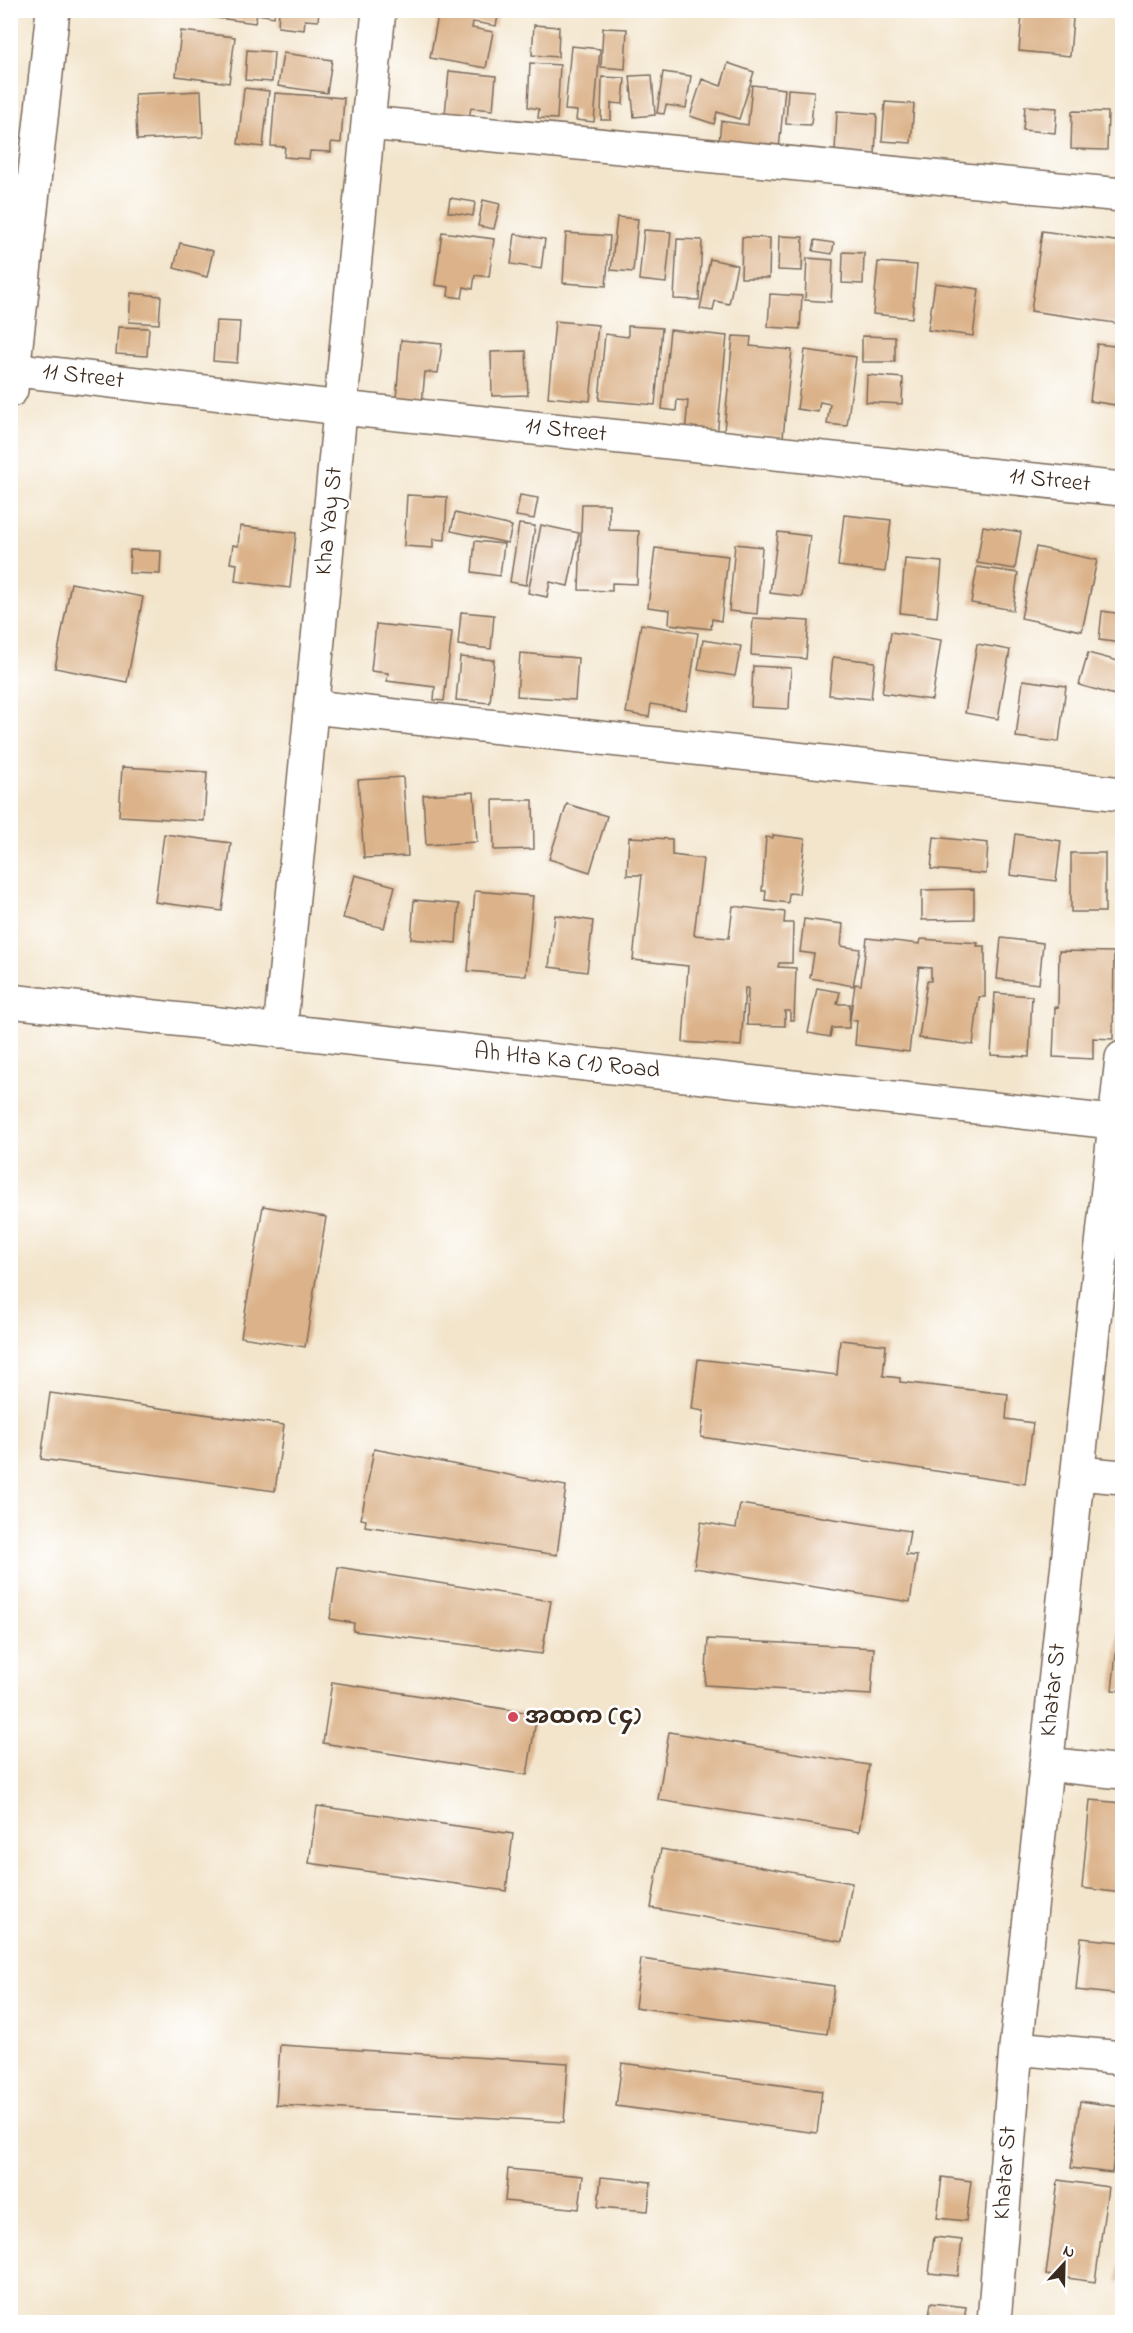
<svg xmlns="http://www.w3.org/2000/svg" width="1133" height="2333" font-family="'Indie Flower','Noto Sans Myanmar',sans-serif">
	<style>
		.building { fill: #dbb289 }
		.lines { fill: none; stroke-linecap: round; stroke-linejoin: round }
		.minor-casing { stroke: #7b6b5b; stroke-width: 36 }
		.minor { stroke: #fff; stroke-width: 33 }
		.poi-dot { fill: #d1495b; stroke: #fff; stroke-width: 2 }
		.labels { text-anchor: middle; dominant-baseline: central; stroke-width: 5; stroke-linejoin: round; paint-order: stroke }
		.street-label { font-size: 24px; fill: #3b2a1e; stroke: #fff }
		.poi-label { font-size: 24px; font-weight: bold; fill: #3b2a1e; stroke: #fff; text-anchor: start }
	</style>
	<rect width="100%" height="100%" fill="#fff"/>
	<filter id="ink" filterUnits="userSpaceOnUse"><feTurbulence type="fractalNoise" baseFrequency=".0167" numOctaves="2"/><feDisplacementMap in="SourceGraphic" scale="12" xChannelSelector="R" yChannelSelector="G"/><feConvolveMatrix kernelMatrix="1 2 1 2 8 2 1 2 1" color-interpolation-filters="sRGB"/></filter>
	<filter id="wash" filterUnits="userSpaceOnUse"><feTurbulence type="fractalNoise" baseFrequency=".008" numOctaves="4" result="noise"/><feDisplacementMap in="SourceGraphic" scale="24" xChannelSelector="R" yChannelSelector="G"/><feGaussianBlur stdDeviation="1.35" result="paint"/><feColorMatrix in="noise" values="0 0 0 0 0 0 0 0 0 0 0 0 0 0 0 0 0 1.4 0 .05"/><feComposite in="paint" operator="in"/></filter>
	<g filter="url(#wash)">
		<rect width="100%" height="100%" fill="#f3e5cc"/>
		<g id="blocks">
			<path class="building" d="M204,10H275L274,17L257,14L255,23L203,16Z
				M279,10H319L318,21L305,20L304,30L278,27Z
				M439,10H476L498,16L496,26L473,22L472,28L493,32L486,68L430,58Z
				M889,10H932V17L888,13Z
				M1022,13L1073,18L1070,56L1019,51Z
				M534,25L559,27L558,57L532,55Z
				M603,28L627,29L625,69L601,67Z
				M181,31L235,37L229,83L176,76Z
				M571,46L600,49L594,122L576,120L577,111L565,110Z
				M247,50L274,52L272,82L245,80Z
				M283,53L332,60L327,93L278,86Z
				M530,63L560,65L557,119L538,118L539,109L528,107Z
				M728,63L754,72L739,119L717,112L714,124L690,116L702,79L721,86Z
				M449,71L496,76L493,110L471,108L469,118L445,115Z
				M663,72L691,76L686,108L666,105L664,114L657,113Z
				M652,75L655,115L634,117L630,76Z
				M602,77L625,78L623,104L611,103V120H601Z
				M752,85L785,89L779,149L719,142L721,121L748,125Z
				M244,88L269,91L263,147L238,144Z
				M788,89L814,91L811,125L786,124Z
				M201,91L203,137L137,140L135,94Z
				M275,93L344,98L341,143L331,142V152L310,151L309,159L284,157L285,147L271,146Z
				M885,102L914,104L911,143L882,141Z
				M1025,106L1057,108L1055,133L1023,130Z
				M837,111L877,114L875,155L835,152Z
				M1072,111L1108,112L1107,150L1071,149Z
				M450,198L475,202L473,216L448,212Z
				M483,200L500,204L494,229L478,226Z
				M617,217L638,219L633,272L611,270Z
				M644,230L671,232L666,283L639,280Z
				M1042,231L1122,242V324L1031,311Z
				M442,232L494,239L489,277L475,275L473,289L464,287L462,298L448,296L449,287L435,285Z
				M566,233L610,236L606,286L563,283Z
				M515,234L545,239L541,269L511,264Z
				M779,236L803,237L802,271L778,270Z
				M742,237L770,238L769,278H741Z
				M677,239L702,240L699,300L674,299Z
				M815,240L834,243L832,254L813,251Z
				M180,243L213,251L207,277L174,268Z
				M843,252L864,253L863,284L842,283Z
				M807,258L833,260L831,302L805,300Z
				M710,259L737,265L729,304L715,301L713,311L700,309Z
				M878,262L917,265L912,318L873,314Z
				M935,283L979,289L973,336L928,330Z
				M131,293L161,296L159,324L129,322Z
				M770,294L802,296L800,329L768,327Z
				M216,321L240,322L237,363L213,361Z
				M555,321L598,325L590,401L548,397Z
				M628,326L662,328L655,405L599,400L605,334L628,337Z
				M118,327L149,328L147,356L116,354Z
				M670,330L727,336L717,436L685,433L688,401L677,400L676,411L662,409Z
				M733,336L751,337L750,346L792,350L783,437L724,431Z
				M862,336L895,337V362H862Z
				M401,340L442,344L438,373L425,372L422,403L396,400Z
				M1097,344L1122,347V406L1090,401Z
				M805,350L856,357L847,426L827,424L830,404L820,402L818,412L797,409Z
				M526,351L528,395L492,396L491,352Z
				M867,375L903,378L902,404L866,402Z
				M407,495L447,497L445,540L433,539V548L404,546Z
				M520,495L538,498L534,519L516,516Z
				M582,504H609V530L639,531L637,584L612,583V591L579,590Z
				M455,513L512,526L508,543L451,531Z
				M844,515L891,520L885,572L838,566Z
				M519,524L535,526L526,585L510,582Z
				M541,525L579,533L568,586L550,582L547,597L528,593Z
				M240,526L296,533L290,588L235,581L237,564L230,563L233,545L238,546Z
				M983,526L1021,532L1015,569L977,563Z
				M778,532L810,536L802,597L770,593Z
				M475,541L504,544L500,576L472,572Z
				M735,544L762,547L757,614L729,611Z
				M1036,547L1097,560L1082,631L1021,618Z
				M655,548L728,556L721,621L712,619L711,629L669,624L670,610L648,607Z
				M130,550L161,551L160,574L129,573Z
				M905,559L942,562L937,617L900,613Z
				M977,567L1018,573L1013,610L971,603Z
				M71,583L143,597L127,682L55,668Z
				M1102,611L1122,614V643L1099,640Z
				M461,612L494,615L491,649L458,645Z
				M753,618L809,621L806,659L751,655Z
				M376,624L452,632L444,701L434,700L435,687L387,681L388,673L371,671Z
				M641,624L698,633L686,710L651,704L649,717L626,713Z
				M891,632L941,640L932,700L882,693Z
				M703,640L741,646L735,676L698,670Z
				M977,644L1010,650L998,719L965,713Z
				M520,653L578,658L575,700L517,696Z
				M1088,653L1122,662V697L1079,685Z
				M460,657L494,660L490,703L456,700Z
				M833,657L875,662L871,699L829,695Z
				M753,666L791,668L789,709L751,707Z
				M1023,680L1066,686L1059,742L1016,737Z
				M122,767L207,772L204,821L119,816Z
				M403,777L408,856L364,858L358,780Z
				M474,792L477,842L426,845L423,795Z
				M493,800H533L534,849L494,850Z
				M567,804L607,816L590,872L549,859Z
				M164,834L231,843L222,911L155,902Z
				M1015,834L1061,841L1056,881L1010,875Z
				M773,835L805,839L799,894L789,893L788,903L765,900L766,891H762L766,837L773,838Z
				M629,837L672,839V855L703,859L694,935L729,938L733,906L785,912L784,923H793L792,963H779L778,967L796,968L794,1020H790V1011H785V1026L747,1025L748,988H745L741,1046L683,1042L688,966L633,960L642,875H627Z
				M934,837L988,843L986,874L931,869Z
				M1071,853H1105V912H1071Z
				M355,875L395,886L384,928L343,918Z
				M974,889V919L922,920V890Z
				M475,891L533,896L526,976L468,971Z
				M414,900L459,904L456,943L411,939Z
				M555,915L593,921L587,972L549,967Z
				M804,919L843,924L841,946L860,949L853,986L810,978L814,954L800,952Z
				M867,938L920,944L921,939L978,943L977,946H985V997H979L973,1045L919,1038L927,981H931V968L919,967L909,1052L855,1045L857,1021L850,1020L855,984L861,985Z
				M1001,938L1043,943L1039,984L997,979Z
				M1059,951L1114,952L1113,1039L1093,1038V1059L1053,1057L1055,1007L1058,1008Z
				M817,988L840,992L837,1004H850L849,1028H832L830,1037L808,1033Z
				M995,993L1032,996L1029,1057L991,1055Z
				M263,1206L326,1217L305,1347L241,1337Z
				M840,1340L886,1345L883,1376L900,1378V1382L1008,1394L1006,1419L1033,1423L1025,1484L701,1437L704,1411L692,1409L698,1359L837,1375Z
				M50,1393L284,1425L275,1491L41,1459Z
				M374,1449L566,1486L557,1555L365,1526L366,1520L361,1519Z
				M740,1504L910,1531L906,1555L917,1556L910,1602L694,1568L701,1522L736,1528Z
				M338,1567L551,1601L542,1654L353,1631L354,1623L330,1619Z
				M1120,1619L1122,1620V1691L1112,1690Z
				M708,1639L874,1648L871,1695L705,1685Z
				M10,1655H15L13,1712H10Z
				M332,1682L537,1714L527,1775L323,1743Z
				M669,1732L869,1765L859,1832L658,1800Z
				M1090,1800L1122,1803V1893L1082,1888Z
				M317,1806L513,1834L506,1891L309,1863Z
				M661,1849L852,1883L842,1942L651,1908Z
				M1081,1938L1122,1942V1995L1076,1990Z
				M641,1959L834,1986L827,2034L635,2007Z
				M280,2045L568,2063L564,2122L276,2105Z
				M622,2063L822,2091L817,2133L616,2106Z
				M1080,2101L1120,2107L1112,2173L1071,2168Z
				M508,2169L583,2176L579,2209L505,2201Z
				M601,2177L651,2182L648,2211L598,2207Z
				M942,2177L971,2181L966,2221L937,2218Z
				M1058,2180L1108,2187L1095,2282L1046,2275Z
				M934,2237L962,2240L958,2276L929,2273Z
				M1121,2252L1122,2253V2282L1117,2281Z
				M931,2303L966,2307L964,2322H928Z"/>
		</g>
	</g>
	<g filter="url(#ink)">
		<use href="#blocks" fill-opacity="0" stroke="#7b6b5b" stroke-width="1.5"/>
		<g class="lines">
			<defs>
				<path id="minor" d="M368,123L1122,195
					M10,369L341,408L1122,489
					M11,390L53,10
					M312,707L1122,794
					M10,1001L1122,1123
					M280,1031L379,10
					M1078,1473L1122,1477
					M1046,1764L1122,1772
					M1016,2048L1122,2058
					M994,2322L1016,2048L1122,1058"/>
			</defs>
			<use href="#minor" class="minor-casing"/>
			<use href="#minor" class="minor"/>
		</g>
	</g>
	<circle class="poi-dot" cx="513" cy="1717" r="6"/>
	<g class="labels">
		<g class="street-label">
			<text transform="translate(83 377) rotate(7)">11 Street</text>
			<text transform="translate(566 431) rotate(6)">11 Street</text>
			<text transform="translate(1050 481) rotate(6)">11 Street</text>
			<text transform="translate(330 521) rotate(-84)">Kha Yay St</text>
			<text transform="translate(567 1062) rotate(6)">Ah Hta Ka (1) Road</text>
			<text transform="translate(1054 1690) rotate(-84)">Khatar St</text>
			<text transform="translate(1006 2173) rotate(-86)">Khatar St</text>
		</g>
		<g class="poi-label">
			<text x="525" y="1717">အထက (၄)</text>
		</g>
	</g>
	<rect width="1133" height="2333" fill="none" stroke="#fff" stroke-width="36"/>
	<g transform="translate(1064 2264) rotate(22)" stroke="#ffffff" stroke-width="4.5" paint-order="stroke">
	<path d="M0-4.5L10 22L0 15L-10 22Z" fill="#3b2a1e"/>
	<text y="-9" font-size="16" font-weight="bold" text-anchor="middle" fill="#3b2a1e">N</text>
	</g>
</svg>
